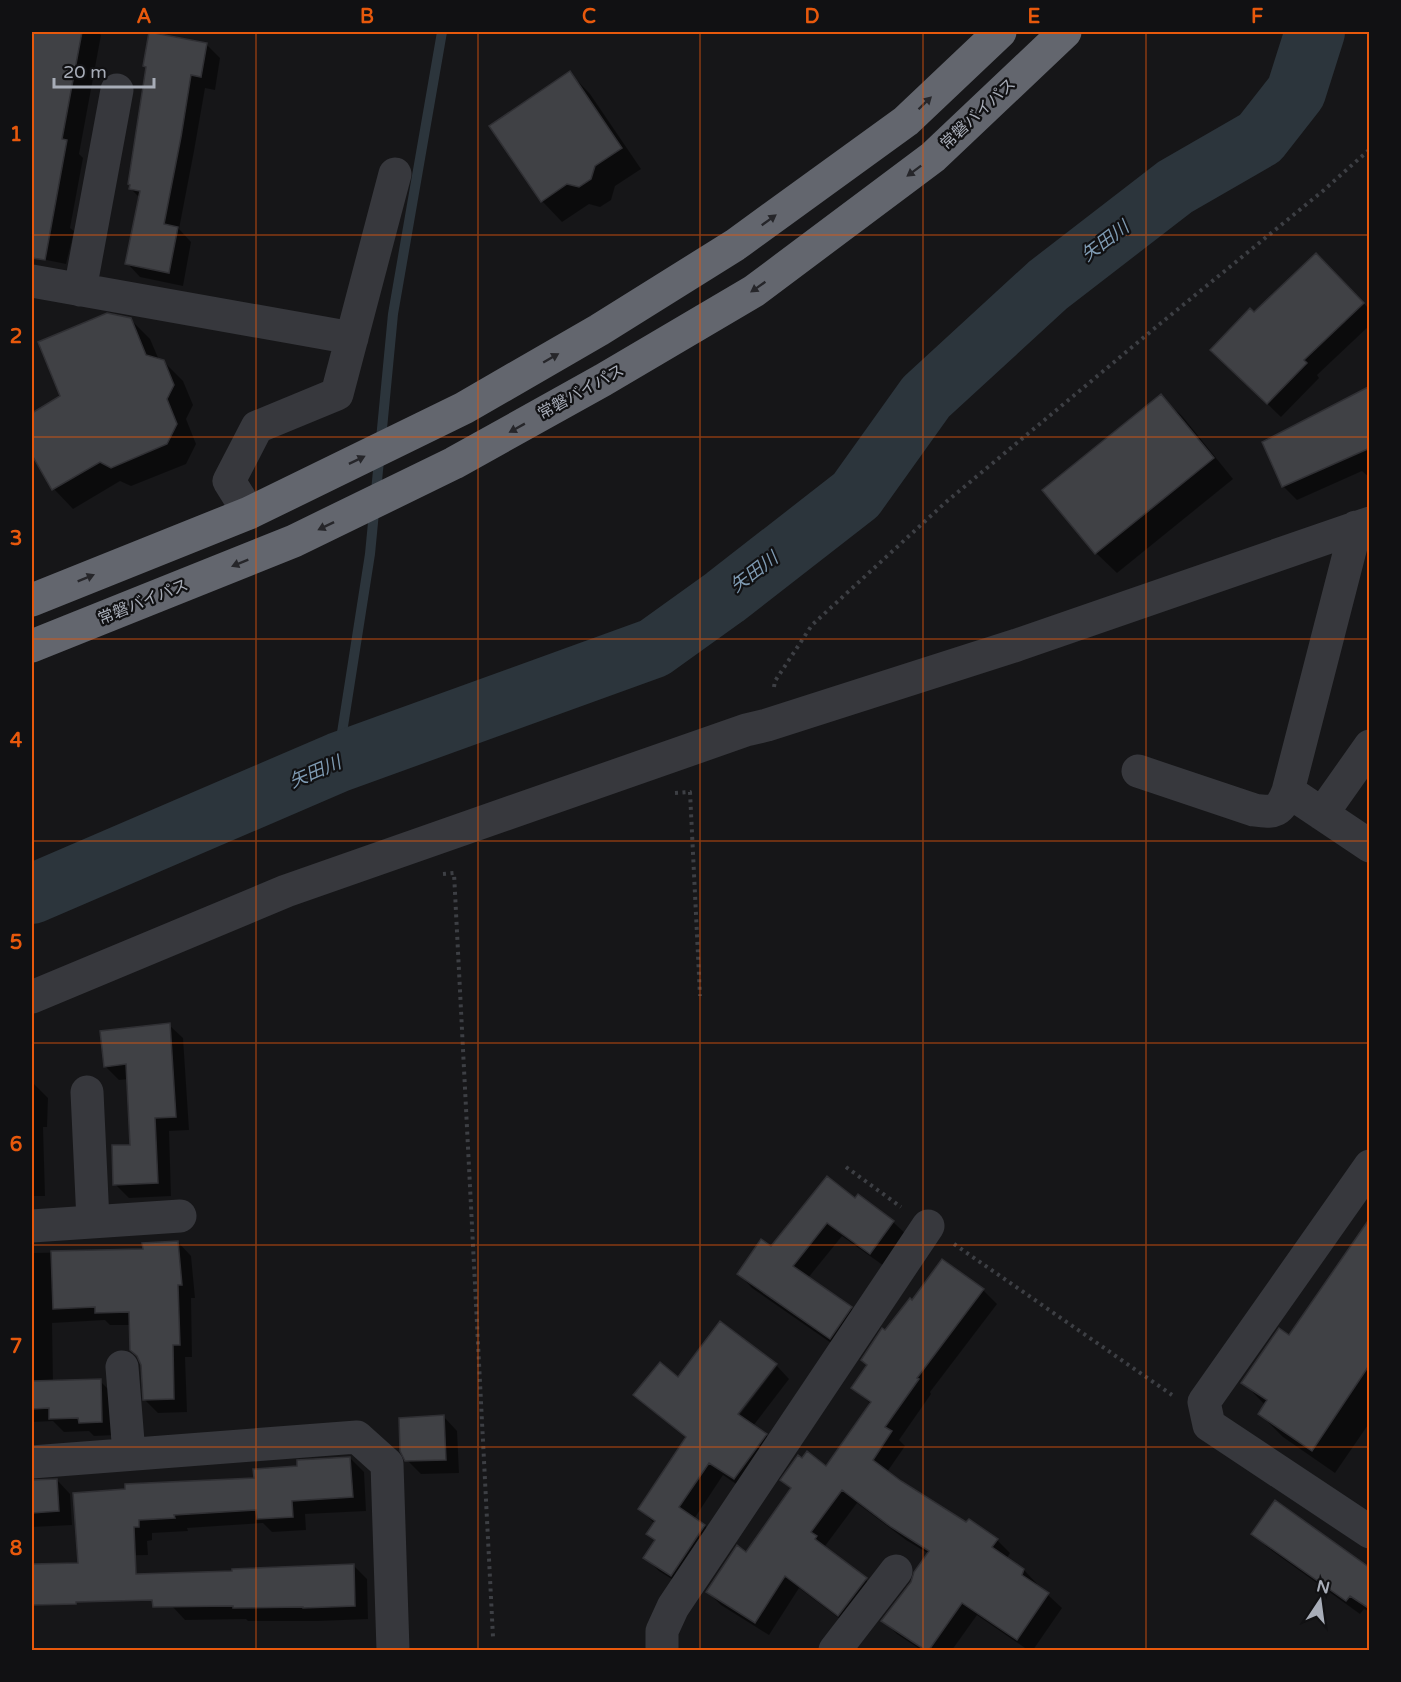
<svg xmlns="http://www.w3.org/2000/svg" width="1401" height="1682" font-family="'Varela Round','Noto Sans JP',sans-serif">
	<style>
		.shadow { fill: #0007 }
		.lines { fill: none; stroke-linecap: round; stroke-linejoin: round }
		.stream { stroke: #2c353c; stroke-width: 10 }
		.river { stroke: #2c353c; stroke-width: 60 }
		.building { fill: #404145; stroke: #303034; stroke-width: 1.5 }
		.path { stroke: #3d3f44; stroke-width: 4; stroke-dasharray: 3 4.5; stroke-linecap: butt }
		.minor { stroke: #37383d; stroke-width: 33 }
		.highway { stroke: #63666e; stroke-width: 33 }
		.oneway { fill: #26262a }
		.grid { fill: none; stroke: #e8590c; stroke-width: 1.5; stroke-opacity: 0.55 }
		.labels { text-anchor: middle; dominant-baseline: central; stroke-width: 4.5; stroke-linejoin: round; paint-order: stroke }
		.street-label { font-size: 16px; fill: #a8adb8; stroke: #111113 }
		.water-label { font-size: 18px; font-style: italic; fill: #7f9bb3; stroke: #111113 }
		.neatline { fill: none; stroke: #e8590c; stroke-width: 2 }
		.grid-label { font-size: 20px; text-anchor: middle; font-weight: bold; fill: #e8590c }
	</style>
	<rect width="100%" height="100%" fill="#161618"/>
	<path class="shadow" d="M32,32H98L101,35L79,154L83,158L70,228L74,231L66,264L32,257Z
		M206,44L220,58L215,90L205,88L194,151L179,229L191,242L183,286L140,277L127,263L140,198L131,189L147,69L144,66Z
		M570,73L590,94L641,169L615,186L611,200L600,207L589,204L562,222L542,201L491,126Z
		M1330,268L1370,310V325L1317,375L1319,378L1281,417L1226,364L1254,314Z
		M130,319L150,339L159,360L163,361L183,381L193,405L186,419L196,444L186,464L131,486L120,481L73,509L54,489L32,452V435L42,428L62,396Z
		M1370,387V478L1362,471L1297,500L1283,486Z
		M1161,396L1182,416L1233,479L1117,573L1096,553Z
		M169,1025L183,1038L189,1130L169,1131L171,1196L129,1198L115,1184L132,1146L129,1079L119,1080L105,1066Z
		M32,1084H34L48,1098L47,1127H43L45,1196H32Z
		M856,1200L893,1222L907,1235L884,1266L842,1236L808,1278L851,1308L864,1321L844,1352L752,1288L739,1274L771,1248Z
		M1370,1221V1422L1335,1473L1283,1437L1260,1414L1265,1405L1243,1382L1289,1337Z
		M178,1242L191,1256L195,1298H191L192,1357H185L187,1412L158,1413L145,1400L142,1365L131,1325H110L105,1320L52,1323L53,1382L100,1381L113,1394L115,1435L94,1436L89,1431L64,1432L53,1421L32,1422V1253L144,1251Z
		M983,1290L997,1304L930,1392L931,1394L899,1440L905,1446L887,1472L967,1524L997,1540L1010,1553L1007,1558L1024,1570L1037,1584L1036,1586L1048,1595L1062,1608L1033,1650H1028L977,1615L952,1650H921L897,1634L883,1620L912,1583L929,1554L906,1540L857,1503L825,1546L866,1580L879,1593L852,1628L799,1588L769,1635L721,1605L708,1592L747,1554L792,1490L782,1480L827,1468L871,1404L853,1388L868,1366L886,1332L912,1302Z
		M777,1366L789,1379L753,1426L766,1435L779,1448L748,1492L723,1475L694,1519L705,1526L718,1540L686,1588L659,1571L645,1557L656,1541L648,1534L655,1524L640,1509L687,1439L649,1408L635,1395L735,1421Z
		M444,1417L457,1431L459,1473L421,1474L407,1460Z
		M350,1458L364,1472L366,1511L305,1514L306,1530L272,1532L263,1523L187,1528L188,1531L152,1533V1540L147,1541L148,1555L92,1556L75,1494L256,1479L299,1468Z
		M57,1480L70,1494L72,1525L32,1527V1482Z
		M1253,1533L1370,1570V1612L1364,1609L1360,1614L1267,1547Z
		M353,1565L367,1579L368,1619L319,1621H248L246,1619L185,1620L172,1606L233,1572Z"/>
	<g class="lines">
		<path class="stream" d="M339,762L341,739L370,554L393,314L442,32"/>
		<path class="river" d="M32,894L339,762L654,648L725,597L856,495L926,397L1048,285L1175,187L1260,138L1296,92L1315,32"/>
	</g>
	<path class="building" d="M32,32H82L62,139L67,140L45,260L32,258Z
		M149,32L207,43L201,77L191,75L181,137L164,224L178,227L169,273L125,264L140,191L129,189L130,185L128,184L146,67L143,66Z
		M570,71L622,148L595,166L591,179L579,187L567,184L541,202L489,126Z
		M1316,253L1364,303L1304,360L1307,363L1267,404L1210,350L1250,308L1254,312Z
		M107,313L131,318L146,355L164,360L174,385L167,399L177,424L167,444L111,468L100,462L52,490L32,455V413L60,396L38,342Z
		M1370,386V448L1282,487L1262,442Z
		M1161,394L1214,458L1095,554L1042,490Z
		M170,1023L176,1117L155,1118L158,1183L113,1185L112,1145H130L126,1064L104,1067L100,1031Z
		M827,1176L855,1198L858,1194L894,1221L870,1254L827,1223L793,1266L852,1307L830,1339L737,1274L761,1239L771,1246Z
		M1370,1218V1364L1312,1451L1258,1414L1267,1400L1241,1383L1279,1328L1289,1335Z
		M178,1241L182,1285H178L180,1345H173L174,1399L143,1400L141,1365L137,1356L130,1350L129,1312L95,1313V1307L53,1309L51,1251L143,1249L142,1243Z
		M942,1259L984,1289L917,1378L919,1379L885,1427L892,1431L873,1460L901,1481L966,1522L969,1519L998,1539L992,1547L1024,1569L1022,1575L1049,1593L1017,1640L962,1603L929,1650H925L881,1621L911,1582L914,1572L929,1551L891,1527L842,1490L811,1532L817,1536L815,1539L867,1578L838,1616L785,1576L755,1623L706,1592L737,1545L746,1552L791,1488L780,1480L798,1455L802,1458L807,1451L826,1466L871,1402L851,1388L867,1365L861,1360L882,1328L885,1330L910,1298L912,1300Z
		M720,1321L777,1364L738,1414L767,1434L734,1479L709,1463L679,1507L705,1525L671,1576L643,1558L655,1540L646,1534L655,1521L638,1509L686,1437L633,1395L660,1362L678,1377Z
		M101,1379L102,1422L79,1423L78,1418L49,1419V1408L32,1409V1381Z
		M444,1415L446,1460L405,1461L400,1451L399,1418Z
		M350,1457L353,1497L292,1501L293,1517L257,1519L256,1510L174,1515L175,1518L139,1520V1527H134L136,1574L232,1571V1569L354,1564L355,1606L303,1608V1607L233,1608V1606L153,1607L152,1600L76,1602V1604L32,1605V1564L78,1563L73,1493L125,1489V1484L254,1478L253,1469L297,1466V1460Z
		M57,1479L59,1511L32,1513V1480Z
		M1275,1500L1370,1568V1609L1350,1596L1346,1601L1251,1534Z"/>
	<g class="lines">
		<path class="path" d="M774,687L775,681L812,625L946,502L1161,323L1324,190L1370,149
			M675,793L690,792L700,996
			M443,874L454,873L493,1637
			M846,1167L901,1207
			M954,1244L1172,1395"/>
		<path class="minor" d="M32,281L352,338
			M80,290L117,90
			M249,513L229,481L257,427L337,394L395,174
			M1138,771L1254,810C1275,813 1280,812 1288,791L1356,527
			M1288,791L1370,846
			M1322,814L1370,746
			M32,997L286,891L746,730L767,725L1017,645L1370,523
			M87,1092L93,1221
			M1370,1166L1204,1402L1209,1425L1370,1532
			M32,1226L180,1216
			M122,1367L129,1454
			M32,1462L357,1437L387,1464L393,1650
			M662,1650V1631L673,1607L928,1226
			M835,1650L896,1571"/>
		<path class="highway" d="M32,600L249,513L464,408L599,330L735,245L906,121L1000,32
			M32,646L294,541L454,463L603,380L754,291L933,157L1065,32"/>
	</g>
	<defs><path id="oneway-solid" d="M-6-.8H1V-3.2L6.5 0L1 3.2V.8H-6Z" transform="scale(1.5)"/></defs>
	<g class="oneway">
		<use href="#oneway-solid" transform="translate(925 103) rotate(-44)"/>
		<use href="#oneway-solid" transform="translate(914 171) rotate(143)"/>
		<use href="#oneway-solid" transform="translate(769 220) rotate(-36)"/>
		<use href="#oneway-solid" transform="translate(758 287) rotate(145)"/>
		<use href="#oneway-solid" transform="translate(551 358) rotate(-30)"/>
		<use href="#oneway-solid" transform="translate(517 428) rotate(151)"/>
		<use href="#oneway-solid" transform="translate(357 460) rotate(-26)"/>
		<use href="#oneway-solid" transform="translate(326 526) rotate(154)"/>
		<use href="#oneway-solid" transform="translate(240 563) rotate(158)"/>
		<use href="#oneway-solid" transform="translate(86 578) rotate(-22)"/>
	</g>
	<path class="grid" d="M256,32V1650M478,32V1650M700,32V1650M923,32V1650M1146,32V1650M32,235H1370M32,437H1370M32,639H1370M32,841H1370M32,1043H1370M32,1245H1370M32,1447H1370"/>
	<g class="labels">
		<g class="street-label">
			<text transform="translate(978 114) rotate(-43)">常磐バイパス</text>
			<text transform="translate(581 392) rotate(-29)">常磐バイパス</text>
			<text transform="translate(143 602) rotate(-22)">常磐バイパス</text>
		</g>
		<g class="water-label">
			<text transform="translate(1105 241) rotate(-37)">矢田川</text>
			<text transform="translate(754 572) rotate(-37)">矢田川</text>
			<text transform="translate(315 772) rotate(-23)">矢田川</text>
		</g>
	</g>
	<rect width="1401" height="1682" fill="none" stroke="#111113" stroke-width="66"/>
	<g transform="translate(1320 1601) rotate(13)" stroke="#111113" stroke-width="4.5" paint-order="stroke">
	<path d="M0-4.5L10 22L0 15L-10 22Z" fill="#a8adb8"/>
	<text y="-9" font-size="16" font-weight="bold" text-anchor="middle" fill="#a8adb8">N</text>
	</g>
	<path d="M54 78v9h100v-9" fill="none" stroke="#a8adb8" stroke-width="3"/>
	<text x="63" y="78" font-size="18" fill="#a8adb8" stroke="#111113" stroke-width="4.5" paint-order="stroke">20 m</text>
	<rect x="33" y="33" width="1335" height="1616" class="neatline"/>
	<g class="grid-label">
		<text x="144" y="23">A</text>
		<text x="367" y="23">B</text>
		<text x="589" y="23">C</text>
		<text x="812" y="23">D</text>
		<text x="1034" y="23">E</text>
		<text x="1257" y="23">F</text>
		<text x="16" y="141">1</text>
		<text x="16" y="343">2</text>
		<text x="16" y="545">3</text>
		<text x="16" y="747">4</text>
		<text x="16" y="949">5</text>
		<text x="16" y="1151">6</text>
		<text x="16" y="1353">7</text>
		<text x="16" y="1555">8</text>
	</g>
</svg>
